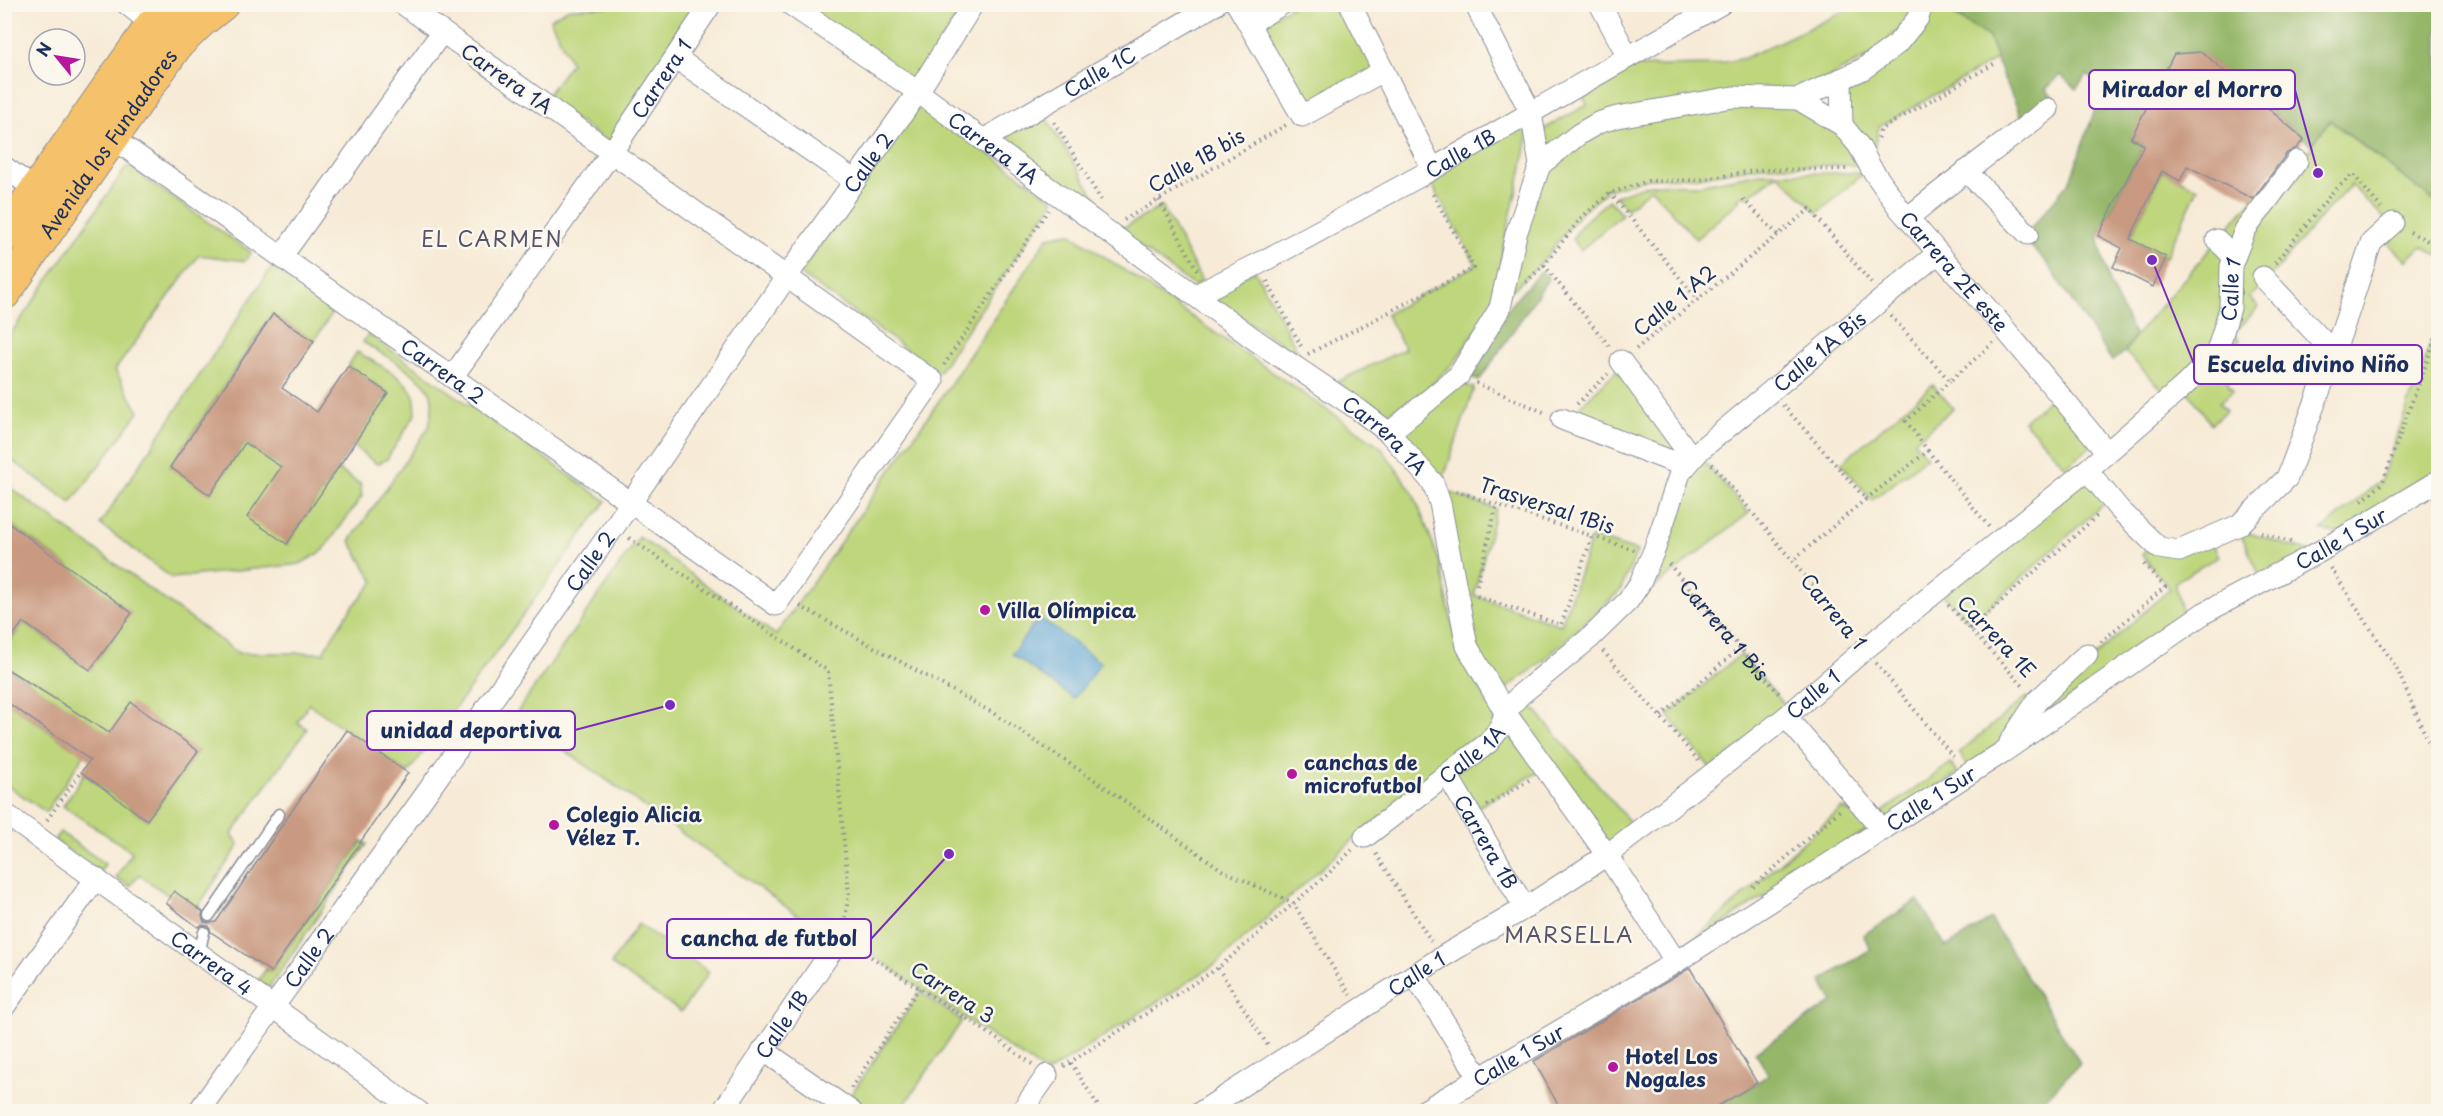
<svg xmlns="http://www.w3.org/2000/svg" width="2443" height="1116" font-family="'Playpen Sans',sans-serif">
	<style>
		.green { fill: #bed67b; stroke: #6c826c; stroke-width: 1.5 }
		.forest { fill: #96b76b; stroke: #587364; stroke-width: 1.5 }
		.water { fill: #5ea6d5; stroke: #3c6a9a; stroke-width: 1.5 }
		.building { fill: #c99a81 }
		.lines { fill: none; stroke-linecap: round; stroke-linejoin: round }
		.lane-casing { stroke: #898d9a; stroke-width: 13 }
		.street-casing { stroke: #898d9a; stroke-width: 23 }
		.primary-casing { stroke: #898d9a; stroke-width: 35 }
		.path { stroke: #898d9a; stroke-width: 4; stroke-dasharray: 1.5 4.5; stroke-linecap: butt }
		.lane { stroke: #fff; stroke-width: 10 }
		.street { stroke: #fff; stroke-width: 21 }
		.primary { stroke: #f5c16b; stroke-width: 33 }
		.poi-dot { fill: #b5179e; stroke: #fbf7ec; stroke-width: 2 }
		.labels { text-anchor: middle; dominant-baseline: central; stroke-width: 5; stroke-linejoin: round; paint-order: stroke }
		.street-label { font-size: 20px; fill: #1b2f5e; stroke: #fbf7ec }
		.poi-label { font-size: 20px; font-weight: bold; fill: #1b2f5e; stroke: #fbf7ec; text-anchor: start }
		.neighbourhood-label { font-size: 21px; letter-spacing: 1.5px; fill: #58546a; stroke: #fbf7ec }
		.leader { fill: none; stroke: #7b2cbf; stroke-width: 2 }
		.callout-dot { fill: #7b2cbf; stroke: #fbf7ec; stroke-width: 2 }
		.callout { fill: #fbf7ec; stroke: #7b2cbf; stroke-width: 2 }
		.callout-label { font-size: 21px; text-anchor: middle; font-weight: bold; fill: #1b2f5e }
	</style>
	<rect width="100%" height="100%" fill="#fbf7ec"/>
	<filter id="ink" filterUnits="userSpaceOnUse"><feTurbulence type="fractalNoise" baseFrequency=".0167" numOctaves="2"/><feDisplacementMap in="SourceGraphic" scale="12" xChannelSelector="R" yChannelSelector="G"/><feConvolveMatrix kernelMatrix="1 2 1 2 8 2 1 2 1" color-interpolation-filters="sRGB"/></filter>
	<filter id="wash" filterUnits="userSpaceOnUse"><feTurbulence type="fractalNoise" baseFrequency=".008" numOctaves="4" result="noise"/><feDisplacementMap in="SourceGraphic" scale="24" xChannelSelector="R" yChannelSelector="G"/><feGaussianBlur stdDeviation="1.35" result="paint"/><feColorMatrix in="noise" values="0 0 0 0 0 0 0 0 0 0 0 0 0 0 0 0 0 1.4 0 .05"/><feComposite in="paint" operator="in"/></filter>
	<g filter="url(#wash)">
		<rect width="100%" height="100%" fill="#f7ebd7"/>
		<path class="green" d="M608,4L703,5L609,143L545,98L571,63L550,19L569,8L608,7Z
			M797,5H964L914,84Z
			M1294,5H1344L1379,72L1309,109L1259,24Z
			M1858,5H1917L1895,41L1798,95L1594,120L1544,158L1539,132L1587,105L1581,92L1621,67L1711,65L1745,58Z
			M1926,5H1938L1989,37L1997,59L1879,127L1871,162L1845,125L1843,80Z
			M1731,102L1795,103L1839,129L1865,165L1761,166L1698,177L1648,178L1608,190L1579,215L1541,263L1507,295L1544,169L1599,129Z
			M918,103L1054,200L939,372L800,274Z
			M1043,113L1106,214L996,142Z
			M1527,120L1528,135L1523,164L1505,238L1493,304L1455,362L1417,398L1385,414L1366,404L1337,382L1405,349L1386,314L1476,265L1428,177Z
			M2329,120L2438,204V256L2422,246L2406,261L2384,238V218L2351,185L2323,214L2264,285L2249,297L2259,307L2234,333L2240,340L2226,355L2239,373L2227,383L2233,391L2219,403L2226,411L2211,424L2186,388L2220,353L2248,231L2302,161Z
			M127,166L251,252L245,261L199,255L115,370L139,412L71,503L5,455V342Z
			M2162,171L2198,188L2166,257L2130,239Z
			M1760,173H1864L1818,213L1778,174L1747,197L1743,195L1737,198L1740,200L1696,239L1651,188L1627,209L1615,196L1649,184L1699,185Z
			M2257,191L2264,196L2214,350L2167,394L2125,352L2135,336L2253,199Z
			M1609,200L1622,214L1581,250L1572,239L1583,223Z
			M1162,206L1202,281L1194,286L1118,231Z
			M1070,233L1381,447L1413,493L1427,528L1440,563L1457,649L1495,713L1492,733L1362,832L1216,964L1047,1073L919,988L845,935L827,936L515,715L639,537L776,635L943,395L1048,237Z
			M272,267L334,310L314,341L272,314L170,467L210,494L245,443L281,467L287,544L388,393L348,366L357,352C373,361 405,377 413,394C416,399 415,408 416,413L387,459L377,464L353,446L337,469L360,484L362,496L323,551L300,564L172,578L100,524Z
			M1255,270L1300,356L1208,295Z
			M2438,322V473L2339,533L2321,531L2381,480Z
			M368,334L606,501L408,773L309,704L297,722L307,729L232,834L239,845L199,905L198,909L188,901L184,906L139,875L130,886L116,878L132,852L63,806L84,774L147,820L198,751L108,734L5,667V648L24,623L90,670L131,613L5,520V484L238,653H325L324,650L350,610L374,582L350,541L429,427C431,416 435,400 429,390C419,373 380,353 363,342Z
			M1618,369L1688,458L1569,417Z
			M1457,382L1474,388L1443,480L1435,477L1397,434Z
			M1933,385L1953,408L1914,442L1927,457L1872,500L1841,463Z
			M2051,398L2092,445L2066,467L2024,421Z
			M1700,457L1749,513L1637,601L1681,482Z
			M2086,476L2107,501L1971,623L1941,593Z
			M1440,489L1496,509L1474,595L1561,625L1592,537L1637,551L1620,591L1538,665L1502,692L1474,648Z
			M2239,530L2310,552L2260,576Z
			M2212,543L2219,556L2175,582L2184,620L2023,731L2041,704L2170,589L2142,555L2150,547Z
			M1741,654L1789,710L1711,769L1668,715Z
			M1524,697L1635,828L1608,848L1511,713Z
			M2026,697L2031,703L2002,744L1968,766L1959,753Z
			M4,700L73,748L88,749L46,812L5,784Z
			M1503,729L1542,770L1471,811L1451,777Z
			M1951,763L1958,773L1885,821L1880,814Z
			M1842,808L1873,827L1684,948Z
			M60,832L105,864L100,872L54,840Z
			M362,841L367,844L268,989L257,982L266,969L271,972Z
			M638,924L709,972L681,1012L611,964Z
			M920,992L962,1021L900,1111H861L846,1102Z"/>
		<path class="forest" d="M1938,5H2438V204L2330,120L2312,145L2202,53L2131,138L2144,145L2098,236L2109,283L2135,336L2125,352L2112,361L2047,263L2025,240L2032,227L2070,181L2103,86L2087,75L2076,89L2061,75L2046,89L2056,100L2024,122L2002,74L1989,37Z
			M1541,271L1549,278L1479,381L1467,375L1508,308Z
			M1918,900L1946,947L1991,919L2080,1063L2034,1111L1708,1112L1769,1075L1755,1052L1833,1002L1821,981L1871,949L1863,935Z"/>
		<path class="water" d="M1039,617L1101,663L1074,699L1012,654Z"/>
		<g id="blocks">
			<path class="building" d="M2202,52L2304,139L2297,148L2287,153L2253,199L2187,166L2180,181L2162,171L2130,239L2166,257L2153,287L2113,267L2122,248L2098,236L2144,145L2131,138L2174,54Z
				M273,314L314,341L282,388L317,412L348,366L388,393L287,544L247,517L281,467L245,443L210,495L170,467Z
				M4,520L132,613L90,670L23,622L4,648Z
				M4,667L109,733L131,702L198,751L147,820L81,772L90,760L4,700Z
				M347,730L408,773L271,972L211,932L209,926L202,925L198,927L166,903L174,891L203,912L202,916L204,922L209,923L216,922Z
				M1690,968L1757,1083L1708,1112H1562L1534,1061Z"/>
		</g>
	</g>
	<g filter="url(#ink)">
		<use href="#blocks" fill-opacity="0" stroke="#898d9a" stroke-width="1.5"/>
		<g class="lines">
			<defs>
				<path id="lane" d="M209,916L279,814
					M203,954L201,945L204,932"/>
				<g id="street">
					<path d="M127,4L162,32"/>
					<path id="s2" d="M790,4L918,92L1254,339L1359,410L1389,433L1433,483L1440,503L1467,646L1505,712L1607,855L1676,962"/>
					<path d="M1237,4L1302,116L1383,71"/>
					<path d="M1350,4L1432,168"/>
					<path d="M1600,4L1628,57"/>
					<path d="M1249,24L1282,4"/>
					<path d="M676,58L855,181"/>
					<path d="M1841,79L1842,125"/>
					<path id="s3" d="M1798,99L1842,125L1859,146L1871,168L1899,208L1999,322L2106,451"/>
					<path id="s4" d="M111,137L776,605L933,381L403,4"/>
					<path id="s5" d="M983,140L1216,4"/>
					<path d="M1540,165L1579,134L1598,123L1617,117L1733,97L1798,99L1863,69L1897,44L1918,18L1922,4"/>
					<path d="M4,167L45,196"/>
					<path d="M1966,171L2028,234"/>
					<path d="M1909,217C1954,179 2002,145 2048,109"/>
					<path d="M2217,240L2234,257"/>
					<path d="M282,256L442,32"/>
					<path d="M2263,277L2333,352"/>
					<path id="s6" d="M1196,295L1258,264L1422,175L1721,4"/>
					<path d="M1621,361L1692,458"/>
					<path id="s7" d="M453,376L612,152L711,4"/>
					<path d="M1562,419L1684,466"/>
					<path d="M1389,433L1459,375L1500,308L1516,234L1540,165L1531,113L1475,4"/>
					<path d="M2087,470L2119,509L2159,548L2179,551L2239,525L2287,478L2344,325L2371,243L2393,223"/>
					<path d="M1786,717L1883,830"/>
					<path d="M2010,742L2037,701L2087,654"/>
					<path id="s8" d="M1448,776L1525,908"/>
					<path id="s9" d="M4,813L419,1112"/>
					<path id="s10" d="M1365,837L1488,743L1501,727L1505,712L1520,695L1591,637L1628,601L1640,583L1655,548L1680,473L1700,450L1938,253"/>
					<path d="M1415,976L1479,1077"/>
					<path d="M4,1007L96,878"/>
					<path d="M763,1050L852,1112"/>
					<path id="s11" d="M198,1112L428,791L614,527L787,276L918,92L973,4"/>
					<path id="s12" d="M722,1112L841,937"/>
					<path d="M1021,1112L1047,1075"/>
					<path id="s13" d="M1201,1112L1442,957L1525,908L1607,855L1786,717L1865,649L2087,470L2185,385L2217,352L2230,308L2231,266L2245,230L2297,161"/>
					<path id="s14" d="M1422,1112L1676,962L2003,752L2204,613L2319,552L2438,481"/>
				</g>
				<g id="primary">
					<path d="M4,236L153,24L176,4"/>
					<path id="s15" d="M4,293L177,44L202,20L222,4"/>
				</g>
			</defs>
			<use href="#lane" class="lane-casing"/>
			<use href="#street" class="street-casing"/>
			<use href="#primary" class="primary-casing"/>
			<g class="path">
				<path d="M1054,122L1101,200"/>
				<path d="M1878,138L1881,129L1997,62"/>
				<path d="M1610,193L1698,300"/>
				<path d="M1743,199L1778,235"/>
				<path d="M1159,200L1199,273"/>
				<path d="M1124,220L1286,125"/>
				<path d="M2410,232L2438,246"/>
				<path d="M2275,263L2332,193L2353,174L2381,208"/>
				<path d="M1544,265L1609,346"/>
				<path d="M1267,281L1301,346"/>
				<path d="M1526,282L1544,265L1581,218L1610,193L1648,181L1698,180L1760,170L1849,169"/>
				<path d="M1891,316L1950,381L1993,343"/>
				<path d="M1636,349L1810,209L1872,284"/>
				<path d="M1308,354L1474,268L1431,191"/>
				<path d="M944,365L1048,210"/>
				<path d="M1476,383L1546,413"/>
				<path d="M1577,404L1608,374"/>
				<path d="M1783,405L1866,499L1793,560"/>
				<path d="M1928,451L1906,421L1950,381"/>
				<path d="M1712,464L1853,634"/>
				<path d="M1456,491L1634,550"/>
				<path d="M1866,499L1928,451L1989,527"/>
				<path d="M2362,501L2382,484L2438,331"/>
				<path d="M2261,532L2293,543"/>
				<path d="M629,538L828,671L849,895L845,918"/>
				<path id="s1" d="M1669,564L1781,696"/>
				<path d="M2331,568L2397,669L2438,764"/>
				<path d="M1477,585L1497,504"/>
				<path d="M1477,596L1561,625L1592,537"/>
				<path d="M1948,605L2025,688"/>
				<path d="M800,606L993,713L1102,785L1222,870L1293,903L1350,995"/>
				<path d="M1970,629L2099,514"/>
				<path d="M2101,642L2165,587L2142,562"/>
				<path d="M1603,651L1699,761"/>
				<path d="M1876,663L1955,759"/>
				<path d="M1661,716L1740,648"/>
				<path d="M1487,806L1529,780"/>
				<path d="M47,820L81,772"/>
				<path d="M1376,854L1431,941"/>
				<path d="M1753,887L1840,810"/>
				<path d="M856,947L990,1034L1032,1064"/>
				<path d="M1218,968L1268,1046"/>
				<path d="M1071,1063L1102,1112"/>
				<path d="M1064,1066L1218,968L1327,875L1352,850"/>
				<path d="M851,1088L919,988"/>
			</g>
			<use href="#lane" class="lane"/>
			<use href="#street" class="street"/>
			<use href="#primary" class="primary"/>
		</g>
	</g>
	<g class="poi-dot">
		<circle cx="985" cy="610" r="6"/>
		<circle cx="1292" cy="774" r="6"/>
		<circle cx="554" cy="825" r="6"/>
		<circle cx="1613" cy="1067" r="6"/>
	</g>
	<g class="labels">
		<g class="street-label">
			<text stroke="none"><textPath href="#s5" startOffset="135">Calle 1C</textPath></text>
			<text transform="translate(507 78) rotate(35)">Carrera 1A</text>
			<text stroke="none"><textPath href="#s7" startOffset="363">Carrera 1</textPath></text>
			<text stroke="none"><textPath href="#s15" startOffset="182">Avenida los Fundadores</textPath></text>
			<text stroke="none"><textPath href="#s2" startOffset="249">Carrera 1A</textPath></text>
			<text stroke="none"><textPath href="#s6" startOffset="300">Calle 1B</textPath></text>
			<text transform="translate(1196 160) rotate(-30)">Calle 1B bis</text>
			<text stroke="none"><textPath href="#s11" startOffset="1162">Calle 2</textPath></text>
			<text stroke="none"><textPath href="#s3" startOffset="236">Carrera 2E este</textPath></text>
			<text stroke="none"><textPath href="#s13" startOffset="1336">Calle 1</textPath></text>
			<text transform="translate(1674 300) rotate(-39)">Calle 1 A2</text>
			<text stroke="none"><textPath href="#s10" startOffset="681">Calle 1A Bis</textPath></text>
			<text stroke="none"><textPath href="#s4" startOffset="406">Carrera 2</textPath></text>
			<text stroke="none"><textPath href="#s2" startOffset="735">Carrera 1A</textPath></text>
			<text transform="translate(1547 505) rotate(18)">Trasversal 1Bis</text>
			<text stroke="none"><textPath href="#s14" startOffset="1084">Calle 1 Sur</textPath></text>
			<text stroke="none"><textPath href="#s11" startOffset="676">Calle 2</textPath></text>
			<text transform="translate(1834 611) rotate(51)">Carrera 1</text>
			<text stroke="none"><textPath href="#s1" startOffset="86">Carrera 1 Bis</textPath></text>
			<text transform="translate(1997 636) rotate(47)">Carrera 1E</text>
			<text stroke="none"><textPath href="#s13" startOffset="742">Calle 1</textPath></text>
			<text stroke="none"><textPath href="#s10" startOffset="135">Calle 1A</textPath></text>
			<text stroke="none"><textPath href="#s14" startOffset="598">Calle 1 Sur</textPath></text>
			<text stroke="none"><textPath href="#s8" startOffset="76">Carrera 1B</textPath></text>
			<text stroke="none"><textPath href="#s11" startOffset="190">Calle 2</textPath></text>
			<text stroke="none"><textPath href="#s9" startOffset="256">Carrera 4</textPath></text>
			<text stroke="none"><textPath href="#s13" startOffset="256">Calle 1</textPath></text>
			<text transform="translate(953 992) rotate(33)">Carrera 3</text>
			<text stroke="none"><textPath href="#s12" startOffset="106">Calle 1B</textPath></text>
			<text stroke="none"><textPath href="#s14" startOffset="112">Calle 1 Sur</textPath></text>
		</g>
		<g class="poi-label">
			<text x="997" y="610">Villa Olímpica</text>
			<text x="1304" y="762">canchas de<tspan x="1304" dy="23">microfutbol</tspan></text>
			<text x="566" y="814">Colegio Alicia<tspan x="566" dy="23">Vélez T.</tspan></text>
			<text x="1625" y="1056">Hotel Los<tspan x="1625" dy="23">Nogales</tspan></text>
		</g>
		<g class="neighbourhood-label">
			<text x="492" y="238">EL CARMEN</text>
			<text x="1569" y="934">MARSELLA</text>
		</g>
	</g>
	<path class="leader" d="M2318 173L2295 90M2152 260L2194 364M670 705L575 730M949 854L871 939"/>
	<g class="callout-dot">
		<circle cx="2318" cy="173" r="6"/>
		<circle cx="2152" cy="260" r="6"/>
		<circle cx="670" cy="705" r="6"/>
		<circle cx="949" cy="854" r="6"/>
	</g>
	<g class="callout">
		<rect x="2089" y="70" width="206" height="39" rx="6"/>
		<rect x="2194" y="345" width="228" height="39" rx="6"/>
		<rect x="367" y="711" width="208" height="39" rx="6"/>
		<rect x="667" y="919" width="204" height="39" rx="6"/>
	</g>
	<g class="callout-label">
		<text x="2192" y="97">Mirador el Morro</text>
		<text x="2308" y="372">Escuela divino Niño</text>
		<text x="471" y="738">unidad deportiva</text>
		<text x="769" y="946">cancha de futbol</text>
	</g>
	<rect width="2443" height="1116" fill="none" stroke="#fbf7ec" stroke-width="24"/>
	<g transform="translate(57 57) rotate(300)"><circle r="28" fill="#fbf7ec" stroke="#a1a7b3" stroke-width="1.5"/>
	<path d="M0-4.5L10 22L0 15L-10 22Z" fill="#b5179e"/>
	<text y="-9" font-size="16" font-weight="bold" text-anchor="middle" fill="#1b2f5e">N</text>
	</g>
</svg>
